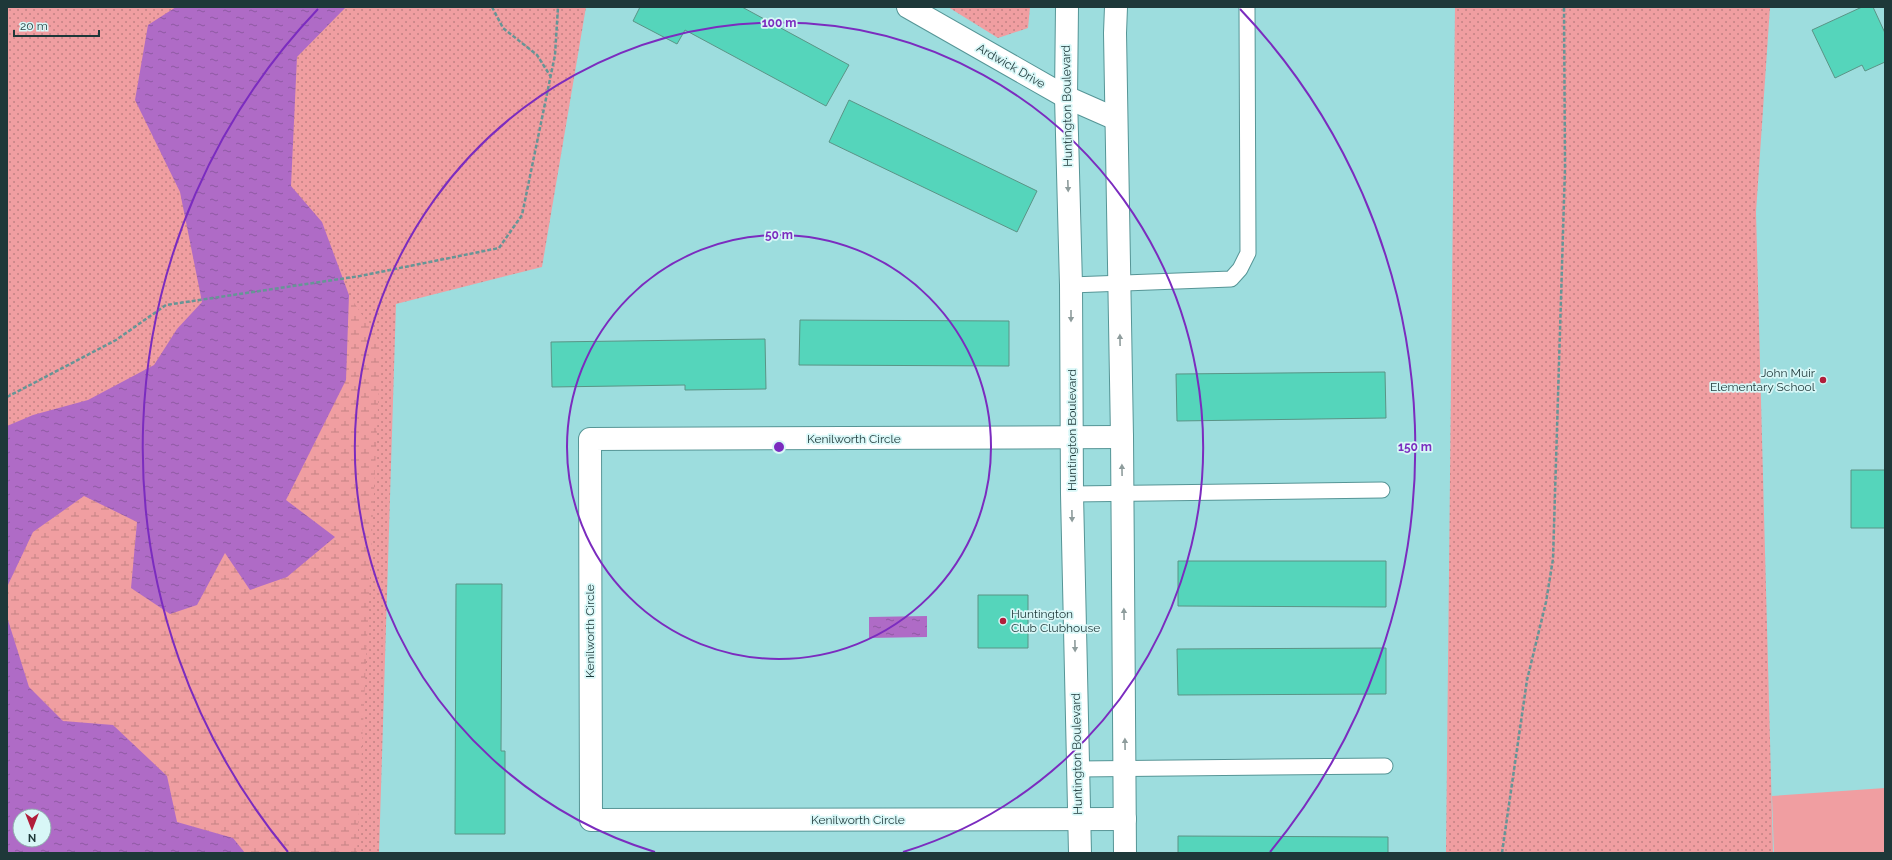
<svg xmlns="http://www.w3.org/2000/svg" width="1892" height="860" font-family="Raleway,sans-serif">
	<style>
		.grass { fill: url(#grass-dots); fill-rule: evenodd }
		.wetland { fill: url(#wetland-marsh) }
		.green { fill: #f09ea1 }
		.water { fill: url(#water-ripples); fill-rule: evenodd }
		.building { fill: #55d5bb; stroke: #5a9486 }
		.lines { fill: none; stroke-linecap: round; stroke-linejoin: round }
		.lane-casing { stroke: #569596; stroke-width: 17 }
		.street-casing { stroke: #569596; stroke-width: 24 }
		.secondary-casing { stroke: #569596; stroke-width: 24 }
		.path { stroke: #669596; stroke-width: 2.5; stroke-dasharray: 4 2; stroke-linecap: butt }
		.lane { stroke: #fff; stroke-width: 15 }
		.street { stroke: #fff; stroke-width: 22 }
		.secondary { stroke: #fff; stroke-width: 22 }
		.oneway { fill: #8e9c9c }
		.ring { fill: none; stroke: #7b2cbf; stroke-width: 2 }
		.poi-dot { fill: #b11e3b; stroke: #d8f7f7; stroke-width: 1.5 }
		.labels { text-anchor: middle; dominant-baseline: central; stroke-width: 3.5; stroke-linejoin: round; paint-order: stroke }
		.street-label { font-size: 12px; fill: #1e3839; stroke: #d8f7f7 }
		.poi-label { font-size: 12px; fill: #1e3839; stroke: #d8f7f7; text-anchor: end }
		.centre { fill: #7b2cbf; stroke: #d8f7f7; stroke-width: 2 }
		.ring-label { font-size: 12px; text-anchor: middle; font-weight: bold; fill: #7b2cbf; stroke: #d8f7f7; stroke-width: 3.5; stroke-linejoin: round; paint-order: stroke }
	</style>
	<defs>
		<pattern id="grass-dots" width="8" height="8" patternUnits="userSpaceOnUse"><rect width="8" height="8" fill="#f09ea1"/><path d="M2 2h.1M6 6h.1" fill="none" stroke="#c28284" stroke-width="1.8" stroke-linecap="round"/></pattern>
		<pattern id="wetland-marsh" width="20" height="14" patternUnits="userSpaceOnUse"><rect width="20" height="14" fill="#f09ea1"/><path d="M1 5h8M5 5V1M11 12h8M15 12V8" fill="none" stroke="#c28284"/></pattern>
		<pattern id="water-ripples" width="26" height="14" patternUnits="userSpaceOnUse"><rect width="26" height="14" fill="#af6bc6"/><path d="M2 4q2-2 4 0t4 0M15 11q2-2 4 0t4 0" fill="none" stroke="#8e59a2"/></pattern>
	</defs>
	<rect width="100%" height="100%" fill="#9dddde"/>
	<path class="grass" d="M7,7H586L542,267L396,304L379,853H7ZM20,816H44V840H20Z
		M948,7H1030L1028,28L998,38Z
		M1455,7H1770L1756,212L1773,853H1446Z"/>
	<path class="wetland" d="M349,295L381,344L357,853H245L233,838L177,822L167,776L113,725L63,721L29,687L7,617V587L33,532L84,496L137,522L131,588L197,605L225,552L335,538L286,500L346,380Z"/>
	<path class="green" d="M1885,788V853H1774L1772,796Z"/>
	<path class="water" d="M176,7H346L297,57L291,186L322,222L349,295L346,380L286,500L335,537L287,577L250,590L225,553L197,605L170,614L131,588L137,522L84,496L33,532L7,587V426L33,415L88,400L154,365L177,329L202,302L180,192L135,100L148,25Z
		M927,616V637L869,638V617Z
		M7,617L29,687L63,721L113,725L167,776L177,822L233,838L245,853H7ZM20,816H44V840H20Z"/>
	<path class="building" d="M640,7H742L849,65L826,106L685,30L677,44L633,21Z
		M1862,7H1873L1885,33V62L1865,71L1862,65L1835,78L1812,30Z
		M849,100L1037,191L1017,232L829,142Z
		M800,320L1009,321V366L799,365Z
		M765,339L766,389L685,390V385L552,387L551,342Z
		M1385,372L1386,418L1177,421L1176,374Z
		M1851,470H1885V528H1851Z
		M1178,561H1386V607L1178,606Z
		M456,584H502L501,751H505V834H455Z
		M978,595H1028V648H978Z
		M1386,648V694L1178,695L1177,649Z
		M1178,836L1388,837V853H1178Z"/>
	<g class="lines">
		<defs>
			<path id="lane" d="M1071,285L1231,279L1240,269L1248,253L1247,7
				M1072,494L1382,490
				M1078,769L1385,766"/>
			<path id="street" d="M908,7L1066,97L1116,119
				M1122,437L590,439L591,820L1125,819"/>
			<path id="secondary" d="M1067,7L1066,97L1071,285L1072,494L1080,853
				M1116,7L1115,33L1122,437L1125,853"/>
		</defs>
		<use href="#lane" class="lane-casing"/>
		<use href="#street" class="street-casing"/>
		<use href="#secondary" class="secondary-casing"/>
		<path class="path" d="M492,7L503,28L537,55L551,77
			M7,397L116,340L166,305L360,276L499,248L522,215L555,55L558,7
			M1502,853L1527,680L1546,602L1553,559L1565,168L1564,7"/>
		<use href="#lane" class="lane"/>
		<use href="#street" class="street"/>
		<use href="#secondary" class="secondary"/>
	</g>
	<defs><path id="oneway-solid" d="M-6-.8H1V-3.2L6.5 0L1 3.2V.8H-6Z"/></defs>
	<g class="oneway">
		<use href="#oneway-solid" transform="translate(1068 186) rotate(88)"/>
		<use href="#oneway-solid" transform="translate(1071 316) rotate(90)"/>
		<use href="#oneway-solid" transform="translate(1120 340) rotate(-91)"/>
		<use href="#oneway-solid" transform="translate(1122 470) rotate(-91)"/>
		<use href="#oneway-solid" transform="translate(1072 516) rotate(89)"/>
		<use href="#oneway-solid" transform="translate(1124 614) rotate(-91)"/>
		<use href="#oneway-solid" transform="translate(1075 646) rotate(89)"/>
		<use href="#oneway-solid" transform="translate(1125 744) rotate(-91)"/>
	</g>
	<g class="ring">
		<circle cx="779" cy="447" r="212"/>
		<path d="M655 852A424 424 0 1 1 903 852"/>
		<path d="M288 852A636 636 0 0 1 318 9M1240 9A636 636 0 0 1 1270 852"/>
	</g>
	<g class="poi-dot">
		<circle cx="1823" cy="380" r="4"/>
		<circle cx="1003" cy="621" r="4"/>
	</g>
	<g class="labels">
		<g class="street-label">
			<text transform="translate(1011 66) rotate(30)">Ardwick Drive</text>
			<text transform="translate(1067 106) rotate(-91)">Huntington Boulevard</text>
			<text transform="translate(1072 430) rotate(-90)">Huntington Boulevard</text>
			<text x="854" y="439">Kenilworth Circle</text>
			<text transform="translate(590 631) rotate(-90)">Kenilworth Circle</text>
			<text transform="translate(1077 754) rotate(-91)">Huntington Boulevard</text>
			<text x="858" y="820">Kenilworth Circle</text>
		</g>
		<g class="poi-label">
			<text x="1815" y="373">John Muir<tspan x="1815" dy="14">Elementary School</tspan></text>
			<text x="1011" y="614" text-anchor="start">Huntington<tspan x="1011" dy="14">Club Clubhouse</tspan></text>
		</g>
	</g>
	<circle cx="779" cy="447" r="6" class="centre"/>
	<g class="ring-label">
		<text x="779" y="27">100 m</text>
		<text x="779" y="239">50 m</text>
		<text x="1415" y="451">150 m</text>
	</g>
	<rect width="1892" height="860" fill="none" stroke="#1e3839" stroke-width="16"/>
	<g transform="translate(32 828) rotate(180)"><circle r="19" fill="#d8f7f7" stroke="#8eabab"/>
	<path d="M0-3L7 15L0 10L-7 15Z" fill="#b11e3b"/>
	<text y="-6" font-size="11" font-weight="bold" text-anchor="middle" fill="#1e3839">N</text>
	</g>
	<path d="M14 30v6h85v-6" fill="none" stroke="#1e3839" stroke-width="2"/>
	<text x="20" y="30" font-size="12" fill="#1e3839" stroke="#d8f7f7" stroke-width="3" paint-order="stroke">20 m</text>
</svg>
